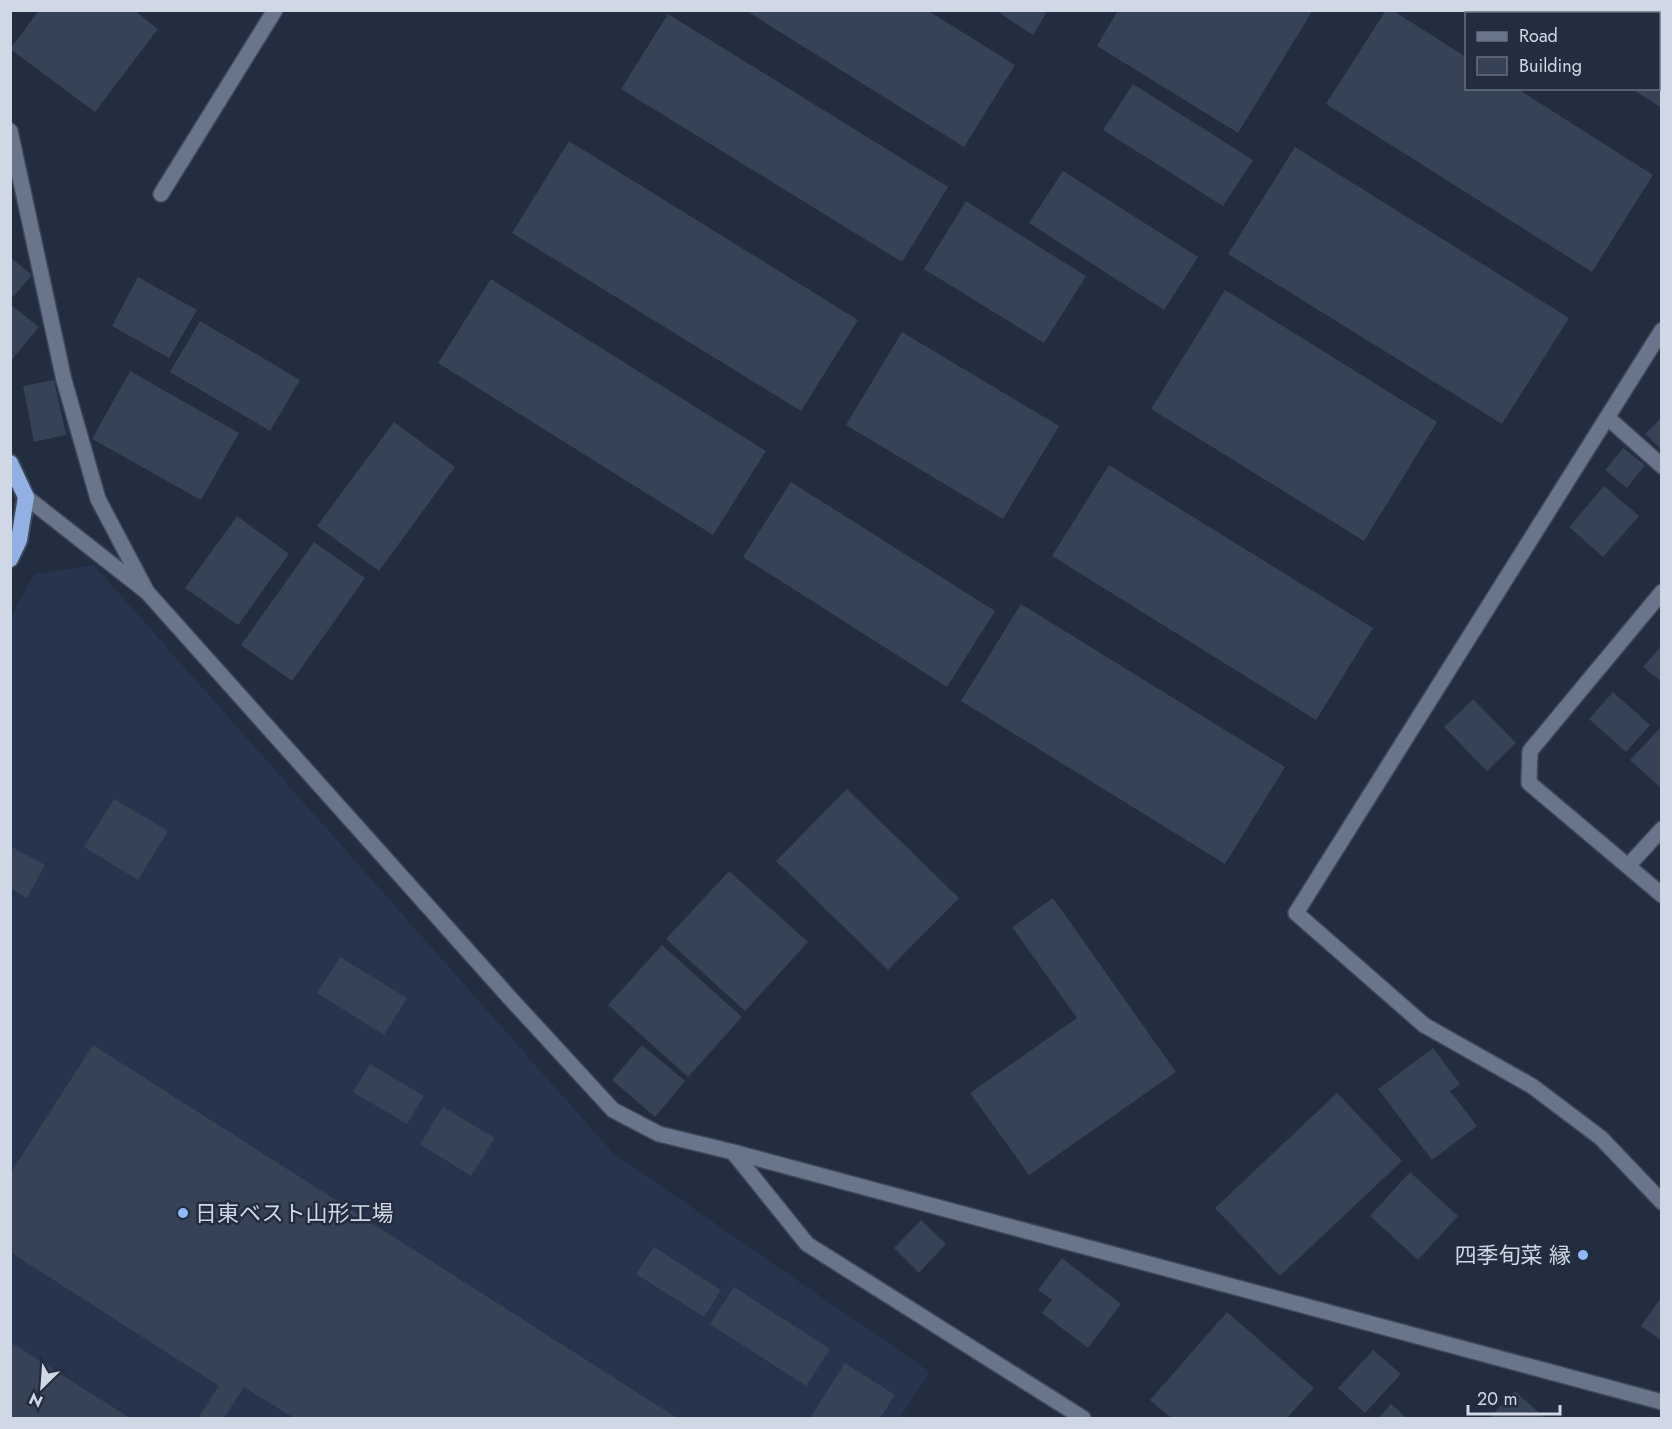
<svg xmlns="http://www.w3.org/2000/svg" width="1672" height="1429" font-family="Jost,'Noto Sans JP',sans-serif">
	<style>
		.built { fill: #26354d }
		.building { fill: #364255 }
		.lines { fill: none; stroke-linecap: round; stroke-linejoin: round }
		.service-casing { stroke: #3e4858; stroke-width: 18 }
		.minor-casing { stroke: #3e4858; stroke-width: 18 }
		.tertiary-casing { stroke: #3e4858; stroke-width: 18 }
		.trunk-casing { stroke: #3e4858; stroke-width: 20 }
		.service { stroke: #68758b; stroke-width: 15 }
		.minor { stroke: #68758b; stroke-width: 15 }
		.tertiary { stroke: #68758b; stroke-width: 15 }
		.trunk { stroke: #92b0e3; stroke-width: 16 }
		.poi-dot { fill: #90b8fd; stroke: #222d3f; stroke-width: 2 }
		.labels { text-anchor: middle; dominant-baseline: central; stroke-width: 5; stroke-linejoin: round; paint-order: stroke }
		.poi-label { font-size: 22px; fill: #d1d8e5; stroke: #222d3f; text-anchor: start }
	</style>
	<rect width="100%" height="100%" fill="#222d3f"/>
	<path class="built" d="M94,565L613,1153L930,1372L900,1418H11L10,619L34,574Z"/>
	<path class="building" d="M39,10H134L158,29L95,112L10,49Z
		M745,10H927L1015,65L964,147Z
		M995,10H1048L1033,35Z
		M1118,10H1313L1238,133L1097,46Z
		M1386,10H1392L1466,57V88H1516L1653,175L1592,272L1326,104Z
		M1504,10H1662V108L1630,88H1658V14H1509Z
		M668,14L948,187L902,262L621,89Z
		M1133,84L1253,160L1223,206L1103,130Z
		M569,141L858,320L801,411L512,233Z
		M1295,147L1569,318L1502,424L1228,254Z
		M1063,171L1198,257L1164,310L1029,223Z
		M966,201L1086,276L1044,343L924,269Z
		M10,257L32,275L13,297L10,295Z
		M138,277L197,310L169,358L112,326Z
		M491,279L766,451L713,535L438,363Z
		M1225,290L1437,422L1364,541L1151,409Z
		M10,304L39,327L10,362Z
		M200,321L300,380L270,431L170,372Z
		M902,332L1059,426L1003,519L846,425Z
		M130,371L239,433L201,500L92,439Z
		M54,380L66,435L34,442L23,386Z
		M1662,417V450L1645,434Z
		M394,422L455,467L379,571L317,526Z
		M1623,448L1645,465L1627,488L1605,470Z
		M1109,465L1373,628L1316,720L1052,556Z
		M791,482L995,611L947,687L743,557Z
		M1604,486L1639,516L1603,557L1569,527Z
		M237,516L289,554L238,625L185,588Z
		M314,542L365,578L292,681L241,645Z
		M1021,604L1285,767L1225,864L961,701Z
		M1662,645V682L1643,667Z
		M1613,692L1650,725L1626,752L1589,719Z
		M1473,699L1516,743L1487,771L1444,727Z
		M1662,726V789L1630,760Z
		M847,789L959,898L888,970L776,861Z
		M114,799L168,831L138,880L84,847Z
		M10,846L45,865L27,898L10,888Z
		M729,871L808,942L745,1011L666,939Z
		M1053,898L1176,1072L1029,1175L970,1093L1077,1018L1012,927Z
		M662,945L742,1017L688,1077L608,1005Z
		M340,957L407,998L384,1035L317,993Z
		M93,1045L677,1418H294L244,1387L224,1418H198L219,1386L10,1252V1174Z
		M642,1045L685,1081L655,1117L612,1080Z
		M1433,1048L1460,1084L1450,1091L1477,1126L1432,1160L1378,1089Z
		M370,1064L424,1096L407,1124L353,1092Z
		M1337,1093L1402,1161L1280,1276L1215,1208Z
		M443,1107L495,1138L471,1176L420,1144Z
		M1410,1172L1458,1216L1418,1260L1370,1216Z
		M921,1220L946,1244L919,1273L894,1248Z
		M654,1247L721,1290L704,1317L636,1274Z
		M1062,1258L1121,1304L1088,1348L1042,1313L1052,1300L1038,1290Z
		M734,1287L830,1349L806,1386L710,1324Z
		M1662,1296V1341L1641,1326Z
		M1227,1312L1314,1388L1287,1418H1171L1150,1400Z
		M10,1342L130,1418H10Z
		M1373,1350L1401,1374L1365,1413L1338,1388Z
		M845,1363L895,1395L880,1418H810Z
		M1515,1391L1545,1418H1489Z
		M1391,1404L1407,1418H1378Z"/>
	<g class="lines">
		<defs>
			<path id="service" d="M10,131L64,380L98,499L147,592
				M161,194L275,10
				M1662,330L1296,913L1424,1025L1532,1086L1601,1138L1662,1202
				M1608,418L1662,466
				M1662,592L1530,751L1529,783L1662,895
				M1628,866L1662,829
				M733,1152L807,1244L1083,1418"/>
			<path id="minor" d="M26,497L147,592L509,997"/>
			<path id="tertiary" d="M509,997L613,1110L659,1134L733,1152L1662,1402"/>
			<path id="trunk" d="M10,463L26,497L19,540L10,559"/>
		</defs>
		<use href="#service" class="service-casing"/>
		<use href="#minor" class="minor-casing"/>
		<use href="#tertiary" class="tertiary-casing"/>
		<use href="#trunk" class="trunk-casing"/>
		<use href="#service" class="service"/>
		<use href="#minor" class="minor"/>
		<use href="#tertiary" class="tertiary"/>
		<use href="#trunk" class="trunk"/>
	</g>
	<g class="poi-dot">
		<circle cx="183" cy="1213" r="6"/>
		<circle cx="1583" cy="1255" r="6"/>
	</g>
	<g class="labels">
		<g class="poi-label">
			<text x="195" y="1213">日東ベスト山形工場</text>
			<text x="1571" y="1255" text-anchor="end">四季旬菜 縁</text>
		</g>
	</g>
	<rect width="1672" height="1429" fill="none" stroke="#d1d8e5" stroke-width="24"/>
	<rect x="1465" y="12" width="195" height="78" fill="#222d3f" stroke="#687181" stroke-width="1.5"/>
	<rect x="1477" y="32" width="30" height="9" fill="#68758b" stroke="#687181" stroke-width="1.5"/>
	<text x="1519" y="42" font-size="18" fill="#d1d8e5">Road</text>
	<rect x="1477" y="57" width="30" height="18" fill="#364255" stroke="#687181" stroke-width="1.5"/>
	<text x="1519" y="72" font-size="18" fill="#d1d8e5">Building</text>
	<g transform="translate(42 1387) rotate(205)" stroke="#222d3f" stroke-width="4.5" paint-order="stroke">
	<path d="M0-4.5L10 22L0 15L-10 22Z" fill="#d1d8e5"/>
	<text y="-9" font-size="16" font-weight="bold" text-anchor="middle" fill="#d1d8e5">N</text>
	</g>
	<path d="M1468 1405v9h92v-9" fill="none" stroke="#d1d8e5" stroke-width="3"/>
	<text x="1477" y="1405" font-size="18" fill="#d1d8e5" stroke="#222d3f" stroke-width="4.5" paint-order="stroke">20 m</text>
</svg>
